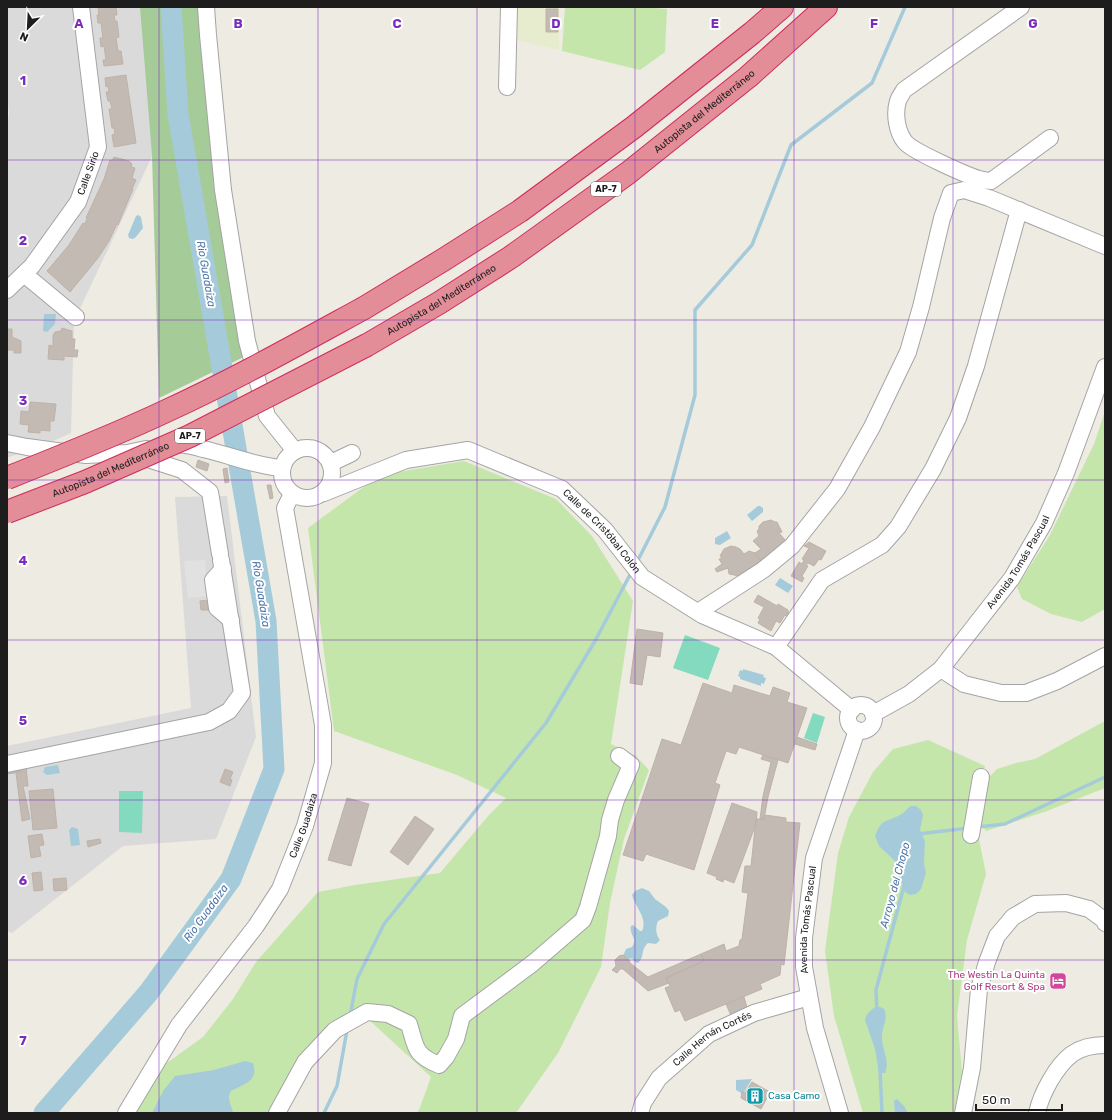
<svg xmlns="http://www.w3.org/2000/svg" width="1112" height="1120" font-family="Rubik,sans-serif">
	<style>
		.residential { fill: #dbdada }
		.farmland { fill: #e8eccf }
		.grass { fill: #c4e6ab }
		.forest { fill: #a5cb99 }
		.pitch { fill: #84dabe }
		.parking { fill: #e1e1e1 }
		.water { fill: #a5cbda }
		.lines { fill: none; stroke-linecap: round; stroke-linejoin: round }
		.stream { stroke: #a5cbda; stroke-width: 3.5 }
		.river { stroke: #a5cbda; stroke-width: 21 }
		.building { fill: #c2bab3; stroke: #bfb2a6 }
		.minor-casing { stroke: #a4a4a4; stroke-width: 18 }
		.highway-casing { stroke: #d12b5a; stroke-width: 24 }
		.minor { stroke: #fff; stroke-width: 16 }
		.highway { stroke: #e28d98; stroke-width: 22 }
		.highway-bridge-casing { stroke: #d12b5a; stroke-width: 24; stroke-linecap: butt }
		.highway-bridge { stroke: #e28d98; stroke-width: 22 }
		.grid { fill: none; stroke: #7b2cbf; stroke-width: 1; stroke-opacity: 0.55 }
		.labels { text-anchor: middle; dominant-baseline: central; stroke-width: 4; stroke-linejoin: round; paint-order: stroke }
		.shield { fill: #fff; stroke: #616161; stroke-width: 1 }
		.shield-label { font-size: 9px; font-weight: bold; fill: #1d1d1d }
		.street-label { font-size: 10px; fill: #1d1d1d; stroke: #fff }
		.hotel-label { font-size: 10px; fill: #b23c85; stroke: #fff; text-anchor: end }
		.culture-label { font-size: 10px; fill: #0d838f; stroke: #fff; text-anchor: start }
		.water-label { font-size: 11px; font-style: italic; fill: #4e76a8; stroke: #fff }
		.grid-label { font-size: 13px; text-anchor: middle; font-weight: bold; fill: #7b2cbf; stroke: #fff; stroke-width: 4; stroke-linejoin: round; paint-order: stroke }
	</style>
	<rect width="100%" height="100%" fill="#eeebe3"/>
	<path class="residential" d="M7,7H141L155,150L74,321L71,433L42,446L9,457H7V128L9,114L7,92Z
		M227,496L256,737L216,839L123,846L12,933L7,931V746L191,708L175,497Z"/>
	<path class="farmland" d="M513,7H559V50L513,39Z"/>
	<path class="grass" d="M565,7H644L667,9L665,52L640,70L562,51Z
		M1105,411V609L1082,622L1051,614L1022,599L1017,587L1050,535L1094,444Z
		M464,461L556,499L592,536L633,601L611,744L636,756L649,770L624,839L610,903L601,967L558,1053L516,1113H416L419,1110L431,1077L367,1018L331,1038L274,1113H134L164,1065L203,1037L233,999L256,962L318,892L355,885L440,873L488,816L506,798L457,775L334,731L308,528L380,475Z
		M1105,721V788L1047,811L986,831L978,821L985,781L997,769L1016,763L1035,759Z
		M928,740L985,766L971,823L979,839L986,874L967,940L957,1016L962,1071L954,1113H863L834,1016L825,951L838,853L849,817L873,772L893,749Z"/>
	<path class="forest" d="M140,7H206L250,354L159,398L152,155Z"/>
	<path class="pitch" d="M685,635L720,648L708,680L673,668Z
		M813,713L825,717L817,743L804,738Z
		M119,791H143L142,833L119,832Z"/>
	<path class="parking" d="M205,560L208,596L188,598L184,561Z"/>
	<path class="water" d="M138,215L141,217L143,228L135,238L132,239L129,238L128,235L136,216Z
		M44,314H56L55,324L47,332L43,331Z
		M758,506H760L763,508V512L752,521L747,515Z
		M727,531L731,538L720,545L715,544V538Z
		M780,578L793,586L788,593L775,585Z
		M743,669L764,675L763,677L766,678L764,684L761,683V686L740,679V677L738,676L740,670L743,671Z
		M58,765L60,773L47,775L43,772L45,767Z
		M911,806H916L921,810L923,815L920,830L925,841L924,864L926,873L921,889L916,894L910,895L905,892L894,860L879,846L875,836C882,819 883,823 898,816C904,814 906,809 911,806Z
		M72,827L78,829L80,845L71,846L69,830Z
		M642,888L649,891L655,899L666,907L669,911L668,916L658,921C655,928 656,935 660,940L656,944L648,943C640,950 645,957 638,963L635,962L632,958L629,959L623,956L626,949L632,947C638,937 629,936 631,926L633,925L640,931H642C648,918 635,907 632,895L635,891Z
		M875,1007H880L884,1009C889,1020 881,1028 882,1039C883,1052 890,1061 885,1073H879L875,1049L865,1020C866,1014 870,1011 875,1007Z
		M245,1061L253,1063C259,1081 244,1084 231,1091C226,1099 232,1105 233,1113H152L163,1091L175,1076L214,1070Z
		M752,1079L743,1094L736,1090V1080Z
		M897,1099L904,1106L908,1113H895L894,1101Z"/>
	<g class="lines">
		<path class="stream" d="M637,562L665,507L695,395V310L752,245L791,145L872,83L905,7
			M977,827L1005,824L1105,777
			M918,834L969,828
			M877,1012L876,990L904,886
			M350,1016L357,979L384,924L546,723L595,641L632,571
			M880,1070L882,1113
			M324,1113L337,1086L347,1030"/>
		<path class="river" d="M44,1113L149,992L231,879L274,769L266,621L178,114L171,7"/>
	</g>
	<path class="building" d="M98,7H116L117,15H114L115,21H117L119,37L116,38L118,51H121L123,64L104,66L103,60H106L104,46L101,47L100,38H103L101,23H98L97,15H99Z
		M546,9H558V32H546Z
		M126,75L136,143L114,147L112,135L115,134L114,128H112L109,109H112L110,101H108L106,92H109L108,86L106,87L105,78Z
		M114,157L129,161L132,164L131,167L135,168L132,178L136,180L132,189H133L118,225L117,224L109,241L98,258L70,292L47,271L69,245L83,223L85,224L87,219L86,218L104,179L110,160L112,161Z
		M62,328L72,331V339H75L74,350H78L77,357L64,356V360L48,359L49,345L53,346V335L55,332L61,331Z
		M7,329H12V337L21,341V353H14V350H8L7,353Z
		M30,402L56,404L54,421H50V431L40,430V433L28,432L29,425L20,424L21,411L29,412Z
		M198,460L209,464L207,471L196,467Z
		M227,468L229,482L225,483L223,469Z
		M267,485H271L273,498L270,499Z
		M771,520L775,522H777L782,532L779,533L786,541L769,556L761,561L755,553L761,549L753,541L759,536L757,531L759,529V526L763,522Z
		M809,542L826,551L821,560L819,559L814,566L808,563L806,565L808,566L802,576L804,578L802,582L791,576L799,562L802,564L804,560L802,559L809,548L804,546Z
		M731,546L736,547L740,549L744,554L749,551L755,553L761,561L739,576L729,574L728,568L717,572L715,569L722,564L719,559L722,558L720,556L724,549Z
		M758,595L777,606L778,604L788,610V612L790,613L788,617L785,615L780,623L776,621L771,631L758,623L760,619L758,618L764,607L754,602Z
		M211,600L212,610H201L200,601Z
		M637,629L663,633L660,657L647,655L642,685L630,683Z
		M703,683L732,693L734,685L770,696L773,687L790,693L787,702L807,708L788,763L739,747L736,754L726,751L715,783L720,785L694,870L646,854L643,861L623,855L662,739L681,745Z
		M797,737L817,744L815,750L795,744Z
		M763,755L778,760L768,797L764,819H760L763,796L771,762L761,759Z
		M20,767L21,772L7,774V769Z
		M26,767L28,786H23L30,819L22,821L16,773L21,772L20,768Z
		M225,769L233,772L230,779L232,780L230,786L220,782Z
		M53,789L57,828L33,830L29,791Z
		M347,798L369,804L351,866L328,860Z
		M732,803L757,812L756,824L734,883L724,879L723,882L716,879L717,877L707,873Z
		M765,815L786,818V822L800,823L784,965L781,964L780,975L760,984L762,989L685,1021L680,1010L675,1012L665,988L670,986L666,978L704,961L701,954L724,944L726,951L739,946L740,940L742,939L748,893L742,892L745,866H751L756,819H764Z
		M415,816L434,829L408,865L390,852Z
		M42,834L44,845L39,846L41,856L31,858L28,836Z
		M100,839L101,843L88,847L87,841Z
		M41,872L43,890L34,891L32,873Z
		M66,878L67,890L54,891L53,879Z
		M701,954L704,961L666,978L669,983L648,991L623,969H620L617,973L612,970L616,966L615,960L619,956L623,955L629,960L630,963L648,977Z
		M744,997L748,1011L732,1018L726,1004Z
		M752,1082L770,1092L761,1109L741,1098L742,1092L745,1093Z"/>
	<g class="lines">
		<defs>
			<g id="minor">
				<path d="M206,7L208,35L223,190L247,341L267,416L295,451"/>
				<path d="M1021,7L904,90C902,94 899,97 898,101C894,114 897,132 905,142C912,151 966,175 979,179C983,180 987,181 991,181L1050,138"/>
				<path d="M507,87L509,7"/>
				<path d="M24,274L76,317"/>
				<path id="s1" d="M7,290L32,266L78,202L98,147L81,7"/>
				<path d="M7,443L27,447L86,455L127,453L146,449"/>
				<path d="M173,445C183,443 193,446 203,449C230,455 255,466 282,468"/>
				<circle cx="307" cy="473" r="25"/>
				<path d="M138,456L182,470L210,492L220,554"/>
				<path d="M331,463L352,453"/>
				<path id="s2" d="M324,493L406,460L468,450L562,489L605,530L642,577L702,615L776,647L852,710"/>
				<path d="M223,569L213,580L217,608L231,620"/>
				<path d="M698,612L763,570L792,546L837,489L872,427L908,352L921,307L942,218L951,193L964,190L989,198L1105,246"/>
				<path d="M776,647L822,580L882,545L898,527L933,469L958,418L976,366L1019,210"/>
				<path d="M941,669L964,684L1001,693H1026L1057,681L1105,656"/>
				<circle cx="861" cy="718" r="13"/>
				<path id="s3" d="M873,714L909,694L941,669L1012,578L1044,523L1066,473L1105,367"/>
				<path d="M7,764L209,722L229,711L242,693L221,560"/>
				<path d="M971,835L981,777"/>
				<path id="s4" d="M126,1113L179,1025L256,926L280,889L305,826L323,763V725L285,508L292,494"/>
				<path d="M277,1113L305,1062L335,1030L367,1012L388,1014L409,1024C416,1047 414,1055 439,1065L446,1057L456,1039L462,1016L533,963L583,920L588,907L608,836L610,820L616,800L631,765L619,756"/>
				<path id="s5" d="M640,1113L643,1103L659,1078L709,1034L754,1013L809,997"/>
				<path id="s6" d="M840,1113L815,1028L804,967V938L814,858L857,730"/>
				<path d="M963,1113L972,1068L979,989L987,962L997,936L1013,917L1035,904L1066,903L1089,909L1104,920L1105,923"/>
				<path d="M1037,1113C1041,1094 1056,1066 1072,1054C1082,1047 1094,1045 1105,1045"/>
			</g>
			<g id="highway">
				<path d="M364,308L443,260L520,211L634,127L752,33L782,7"/>
				<path id="s7" d="M367,345L439,303L511,257L628,173L748,77L826,7"/>
			</g>
		</defs>
		<use href="#minor" class="minor-casing"/>
		<use href="#highway" class="highway-casing"/>
		<use href="#minor" class="minor"/>
		<use href="#highway" class="highway"/>
		<defs>
			<g id="highway-bridge">
				<path d="M7,478C60,457 113,436 164,412C232,381 298,344 364,308"/>
				<path id="s8" d="M7,512L85,482L190,436L367,345"/>
			</g>
		</defs>
		<use href="#highway-bridge" class="highway-bridge-casing"/>
		<use href="#highway-bridge" class="highway-bridge"/>
	</g>
	<path class="grid" d="M159,7V1113M318,7V1113M477,7V1113M635,7V1113M794,7V1113M953,7V1113M7,160H1105M7,320H1105M7,480H1105M7,640H1105M7,800H1105M7,960H1105"/>
	<defs>
		<symbol id="hotel-square" viewBox="-11 -11 22 22"><rect x="-9" y="-9" width="18" height="18" rx="4" fill="#d1479c" stroke="#fff"/><path d="M-6-4.5h1.5V1H6V5H4.5V3h-9V5H-6ZM-4 0a1.8 1.8 0 1 1 3.6 0ZM.5 0V-2.5h3Q6-2.5 6 0Z" fill="#fff"/></symbol>
		<symbol id="building-square" viewBox="-11 -11 22 22"><rect x="-9" y="-9" width="18" height="18" rx="4" fill="#0f9aa8" stroke="#fff"/><path d="M-4-6H4V6H1V3H-1V6H-4ZM-2.5-4.3h1.7v1.8h-1.7ZM.8-4.3h1.7v1.8H.8ZM-2.5-1h1.7V.8h-1.7ZM.8-1h1.7V.8H.8Z" fill="#fff"/></symbol>
	</defs>
	<g fill-rule="evenodd">
		<use href="#hotel-square" x="1048" y="971" width="20" height="20"/>
		<use href="#building-square" x="745" y="1086" width="20" height="20"/>
	</g>
	<g class="labels">
		<g class="shield">
			<rect x="591" y="182" width="30" height="14" rx="3"/>
			<rect x="175" y="429" width="30" height="14" rx="3"/>
		</g>
		<g class="shield-label">
			<text x="606" y="189">AP-7</text>
			<text x="190" y="436">AP-7</text>
		</g>
		<g class="street-label">
			<text stroke="none"><textPath href="#s7" startOffset="411">Autopista del Mediterráneo</textPath></text>
			<text stroke="none"><textPath href="#s1" startOffset="144">Calle Sirio</textPath></text>
			<text stroke="none"><textPath href="#s7" startOffset="87">Autopista del Mediterráneo</textPath></text>
			<text stroke="none"><textPath href="#s8" startOffset="112">Autopista del Mediterráneo</textPath></text>
			<text stroke="none"><textPath href="#s2" startOffset="311">Calle de Cristóbal Colón</textPath></text>
			<text stroke="none"><textPath href="#s3" startOffset="214">Avenida Tomás Pascual</textPath></text>
			<text stroke="none"><textPath href="#s4" startOffset="340">Calle Guadaiza</textPath></text>
			<text stroke="none"><textPath href="#s6" startOffset="198">Avenida Tomás Pascual</textPath></text>
			<text stroke="none"><textPath href="#s5" startOffset="107">Calle Hernán Cortés</textPath></text>
		</g>
		<g class="hotel-label">
			<text x="1045" y="975">The Westin La Quinta<tspan x="1045" dy="12">Golf Resort &amp; Spa</tspan></text>
		</g>
		<g class="culture-label">
			<text x="768" y="1096">Casa Camo</text>
		</g>
		<g class="water-label">
			<text transform="translate(206 274) rotate(80)">Rio Guadaiza</text>
			<text transform="translate(261 594) rotate(81)">Rio Guadaiza</text>
			<text transform="translate(895 885) rotate(-75)">Arroyo del Chopo</text>
			<text transform="translate(206 913) rotate(-54)">Rio Guadaiza</text>
		</g>
	</g>
	<g class="grid-label">
		<text x="79" y="28">A</text>
		<text x="238" y="28">B</text>
		<text x="397" y="28">C</text>
		<text x="556" y="28">D</text>
		<text x="715" y="28">E</text>
		<text x="874" y="28">F</text>
		<text x="1033" y="28">G</text>
		<text x="23" y="85">1</text>
		<text x="23" y="245">2</text>
		<text x="23" y="405">3</text>
		<text x="23" y="565">4</text>
		<text x="23" y="725">5</text>
		<text x="23" y="885">6</text>
		<text x="23" y="1045">7</text>
	</g>
	<rect width="1112" height="1120" fill="none" stroke="#1d1d1d" stroke-width="16"/>
	<g transform="translate(28 28) rotate(204)" stroke="#ffffff" stroke-width="3" paint-order="stroke">
	<path d="M0-3L7 15L0 10L-7 15Z" fill="#1d1d1d"/>
	<text y="-6" font-size="11" font-weight="bold" text-anchor="middle" fill="#1d1d1d">N</text>
	</g>
	<path d="M976 1104v6h86v-6" fill="none" stroke="#1d1d1d" stroke-width="2"/>
	<text x="982" y="1104" font-size="12" fill="#1d1d1d" stroke="#ffffff" stroke-width="3" paint-order="stroke">50 m</text>
</svg>
